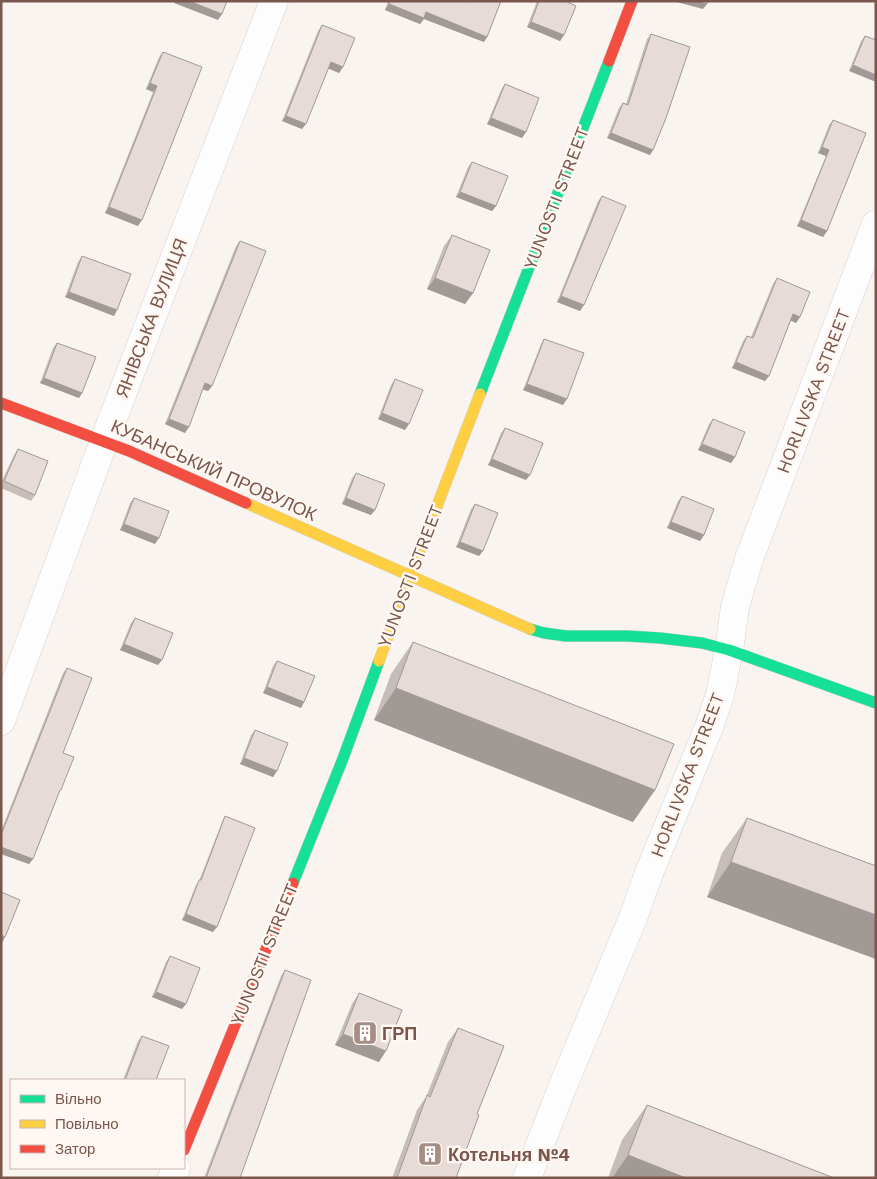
<svg xmlns="http://www.w3.org/2000/svg" width="877" height="1179" font-family="'Work Sans',sans-serif">
	<style>
		.lines { fill: none; stroke-linecap: round; stroke-linejoin: round }
		.street-casing { stroke: #d9d1cd; stroke-width: 29 }
		.fast-casing { stroke: #d9cfcb; stroke-width: 12 }
		.slow-casing { stroke: #d9cfcb; stroke-width: 12 }
		.jam-casing { stroke: #d9cfcb; stroke-width: 12 }
		.street { stroke: #fefdfd; stroke-width: 28 }
		.fast { stroke: #16e098; stroke-width: 11 }
		.slow { stroke: #ffcf43; stroke-width: 11 }
		.jam { stroke: #f24e42; stroke-width: 11 }
		.wall { fill: #c6bcb8 }
		.shaded-wall { fill: #a19996 }
		.building { fill: #e6dbd6; stroke: #a19996 }
		.labels { text-anchor: middle; dominant-baseline: central; stroke-width: 5; stroke-linejoin: round; paint-order: stroke }
		.street-label { font-size: 18px; fill: #7a564c; stroke: #fff8f2 }
		.poi-label { font-size: 18px; font-weight: bold; fill: #7a564c; stroke: #fff8f2; text-anchor: start }
	</style>
	<rect width="100%" height="100%" fill="#f9f4ef"/>
	<g class="lines">
		<defs>
			<path id="street" d="M1,721L104,441L274,1
				M172,1178L176,1168
				M527,1178L562,1088L633,918L649,873L709,727L720,695L729,650L735,607L749,559L876,224"/>
			<path id="fast" d="M480,394L609,61
				M530,629L544,633L566,636H627L660,638L702,643L729,650L876,703
				M293,883L342,761L379,661"/>
			<path id="slow" d="M246,503L530,629
				M379,661L410,576L480,394"/>
			<path id="jam" d="M609,61L632,1
				M1,403L129,451L246,503
				M184,1150L293,883"/>
		</defs>
		<use href="#street" class="street-casing"/>
		<use href="#fast" class="fast-casing"/>
		<use href="#slow" class="slow-casing"/>
		<use href="#jam" class="jam-casing"/>
		<use href="#street" class="street"/>
		<use href="#fast" class="fast"/>
		<use href="#slow" class="slow"/>
		<use href="#jam" class="jam"/>
	</g>
	<path class="wall" d="M388,1L466,2L501,1L487,37L484,42L424,19L420,24L385,10Z
		M537,1H565L564,35L560,41L527,27Z
		M322,25L343,67L339,73L328,68L302,129L282,121L318,31Z
		M651,34L653,150L650,155L607,138L619,108L623,103L626,104L647,39Z
		M865,36L876,40L849,71L861,41Z
		M163,52L138,226L105,213L153,92L146,89L159,57Z
		M505,84L526,132L522,138L487,124L501,90Z
		M833,120L827,231L823,237L797,226L826,156L818,153L829,125Z
		M472,162L496,206L492,211L456,197L468,167Z
		M602,196L580,311L557,302L598,201Z
		M452,235L473,293L465,304L427,289L444,246Z
		M240,241L212,386L208,391L203,389L185,433L165,424L236,246Z
		M82,256L117,310L114,316L65,297L78,262Z
		M777,278L800,317L796,323L791,320L769,376L765,381L732,368L743,341L747,336L751,337L773,284Z
		M544,339L563,405L523,390L541,344Z
		M57,343L82,393L79,398L40,383L53,348Z
		M395,379L405,430L378,419L391,385Z
		M713,419L735,457L731,463L698,450L709,424Z
		M505,428L526,480L488,465L501,433Z
		M18,449L35,495L31,501L1,488V483L14,455Z
		M356,473L371,515L342,504L352,478Z
		M682,496L704,535L700,541L667,528L678,501Z
		M134,498L155,544L120,530L130,503Z
		M475,504L479,556L456,547L471,509Z
		M135,618L158,665L120,650L131,623Z
		M413,642L655,790L633,822L374,720L391,674Z
		M277,661L304,702L301,708L263,693L273,666Z
		M67,668L63,753L58,795L33,859L29,864L1,854V831L63,673Z
		M255,730L277,771L273,777L240,764L251,735Z
		M225,816L213,932L182,920L196,885L199,881L222,822Z
		M747,818L876,866V959L707,897L722,853Z
		M170,956L182,1009L152,997L166,962Z
		M285,970L240,1178H204L281,976Z
		M359,993L379,1062L335,1045L352,1004Z
		M458,1028L477,1114L456,1178H392L417,1110L426,1097L448,1042Z
		M142,1036L156,1080H123L138,1041Z
		M647,1105L834,1178H608L622,1140Z"/>
	<path class="shaded-wall" d="M175,1H189L222,14L218,20L174,3Z
		M673,1H698L707,4L703,9Z
		M389,4L426,12L487,37L484,42L424,19L420,24L385,10Z
		M531,22L564,35L560,41L527,27Z
		M331,62L343,67L339,73L327,68Z
		M853,65L876,75V82L849,71Z
		M150,83L157,86L153,92L146,89Z
		M286,116L306,124L302,129L282,121Z
		M491,118L526,132L522,138L487,124Z
		M611,133L653,150L650,155L607,138Z
		M822,147L829,150L826,156L818,153Z
		M460,192L496,206L492,211L456,197Z
		M109,207L142,220L138,226L105,213Z
		M801,220L827,231L823,237L797,226Z
		M435,278L473,293L465,304L427,289Z
		M69,292L117,310L114,316L65,297Z
		M561,296L584,305L580,311L557,302Z
		M793,314L800,317L796,323L789,320Z
		M736,362L769,376L765,381L732,368Z
		M44,378L82,393L79,398L40,383Z
		M205,383L212,386L208,391L201,389Z
		M527,384L567,399L563,405L523,390Z
		M382,413L409,424L405,430L378,419Z
		M169,419L189,427L185,433L165,424Z
		M702,444L735,457L731,463L698,450Z
		M492,459L530,475L526,480L488,465Z
		M346,498L375,510L371,515L342,504Z
		M671,522L704,535L700,541L667,528Z
		M124,524L159,538L155,544L120,530Z
		M460,542L483,551L479,556L456,547Z
		M124,644L162,660L158,665L120,650Z
		M267,687L304,702L301,708L263,693Z
		M396,688L655,790L633,822L374,720Z
		M244,758L277,771L273,777L240,764Z
		M1,847L33,859L29,864L1,854Z
		M731,862L876,915V959L707,897Z
		M186,914L217,927L213,932L182,920Z
		M1,935L5,937L2,943L1,942Z
		M156,992L186,1004L182,1009L152,997Z
		M343,1034L386,1051L379,1062L335,1045Z
		M628,1155L686,1178H612Z"/>
	<path class="building" d="M189,1H227L222,14Z
		M390,1H465L468,2V1H501L487,37L426,12L424,18L389,4Z
		M539,1H565L576,6L564,35L531,22Z
		M698,1H708L707,4Z
		M322,25L355,38L343,67L331,62L306,124L286,116Z
		M651,34L690,47L666,118L653,150L611,133L623,103L628,105Z
		M865,36L876,40V75L853,65Z
		M163,52L202,67L142,220L109,207L157,86L150,83Z
		M505,84L539,98L526,132L491,118Z
		M833,120L866,133L827,231L801,220L829,150L822,147Z
		M472,162L508,176L496,206L460,192Z
		M602,196L626,206L584,305L561,296Z
		M452,235L490,250L473,293L435,278Z
		M240,241L266,251L212,386L205,383L189,427L169,419Z
		M82,256L131,274L117,310L69,292Z
		M777,278L810,292L800,317L793,314L769,376L736,362L747,336L753,338Z
		M544,339L584,353L567,399L527,384Z
		M57,343L96,357L82,393L44,378Z
		M395,379L423,390L409,424L382,413Z
		M713,419L745,432L735,457L702,444Z
		M505,428L543,443L530,475L492,459Z
		M18,449L48,461L35,495L4,481Z
		M356,473L385,484L375,510L346,498Z
		M682,496L714,509L704,535L671,522Z
		M134,498L169,511L159,538L124,524Z
		M475,504L498,513L483,551L460,542Z
		M135,618L173,633L162,660L124,644Z
		M413,642L674,744L655,790L396,688Z
		M277,661L315,676L304,702L267,687Z
		M67,668L92,678L63,753L74,757L61,790H60L33,859L1,847V835Z
		M255,730L288,743L277,771L244,758Z
		M225,816L255,828L217,927L186,914L199,880H201Z
		M747,818L876,866V915L731,862Z
		M1,892L20,900L5,937L1,935Z
		M170,956L200,968L186,1004L156,992Z
		M285,970L311,980L240,1178H206Z
		M359,993L402,1010L386,1051L343,1034Z
		M458,1028L504,1046L477,1114L479,1115L456,1178H397L427,1095L430,1097Z
		M142,1036L169,1046L156,1080H125Z
		M647,1105L834,1178H686L628,1155Z"/>
	<defs>
		<symbol id="building-square" viewBox="-11 -11 22 22"><rect x="-9" y="-9" width="18" height="18" rx="4" fill="#a68d85" stroke="#fff8f2"/><path d="M-4-6H4V6H1V3H-1V6H-4ZM-2.5-4.3h1.7v1.8h-1.7ZM.8-4.3h1.7v1.8H.8ZM-2.5-1h1.7V.8h-1.7ZM.8-1h1.7V.8H.8Z" fill="#fff"/></symbol>
	</defs>
	<g fill-rule="evenodd">
		<use href="#building-square" x="351" y="1019" width="28" height="28"/>
		<use href="#building-square" x="416" y="1140" width="28" height="28"/>
	</g>
	<g class="labels">
		<g class="street-label">
			<text transform="translate(556 198) rotate(-69)">YUNOSTI STREET</text>
			<text transform="translate(151 318) rotate(-69)">ЯНІВСЬКА ВУЛИЦЯ</text>
			<text transform="translate(813 391) rotate(-69)">HORLIVSKA STREET</text>
			<text transform="translate(214 470) rotate(24)">КУБАНСЬКИЙ ПРОВУЛОК</text>
			<text transform="translate(410 576) rotate(-69)">YUNOSTI STREET</text>
			<text transform="translate(687 775) rotate(-69)">HORLIVSKA STREET</text>
			<text transform="translate(264 954) rotate(-68)">YUNOSTI STREET</text>
		</g>
		<g class="poi-label">
			<text x="382" y="1033">ГРП</text>
			<text x="448" y="1154">Котельня №4</text>
		</g>
	</g>
	<rect width="877" height="1179" fill="none" stroke="#7a564c" stroke-width="5"/>
	<rect x="10" y="1079" width="175" height="90" fill="#fff8f2" stroke="#cab7b0"/>
	<rect x="20" y="1095" width="25" height="8" fill="#16e098" stroke="#cab7b0"/>
	<text x="55" y="1104" font-size="15" fill="#7a564c">Вільно</text>
	<rect x="20" y="1120" width="25" height="8" fill="#ffcf43" stroke="#cab7b0"/>
	<text x="55" y="1129" font-size="15" fill="#7a564c">Повільно</text>
	<rect x="20" y="1145" width="25" height="8" fill="#f24e42" stroke="#cab7b0"/>
	<text x="55" y="1154" font-size="15" fill="#7a564c">Затор</text>
</svg>
